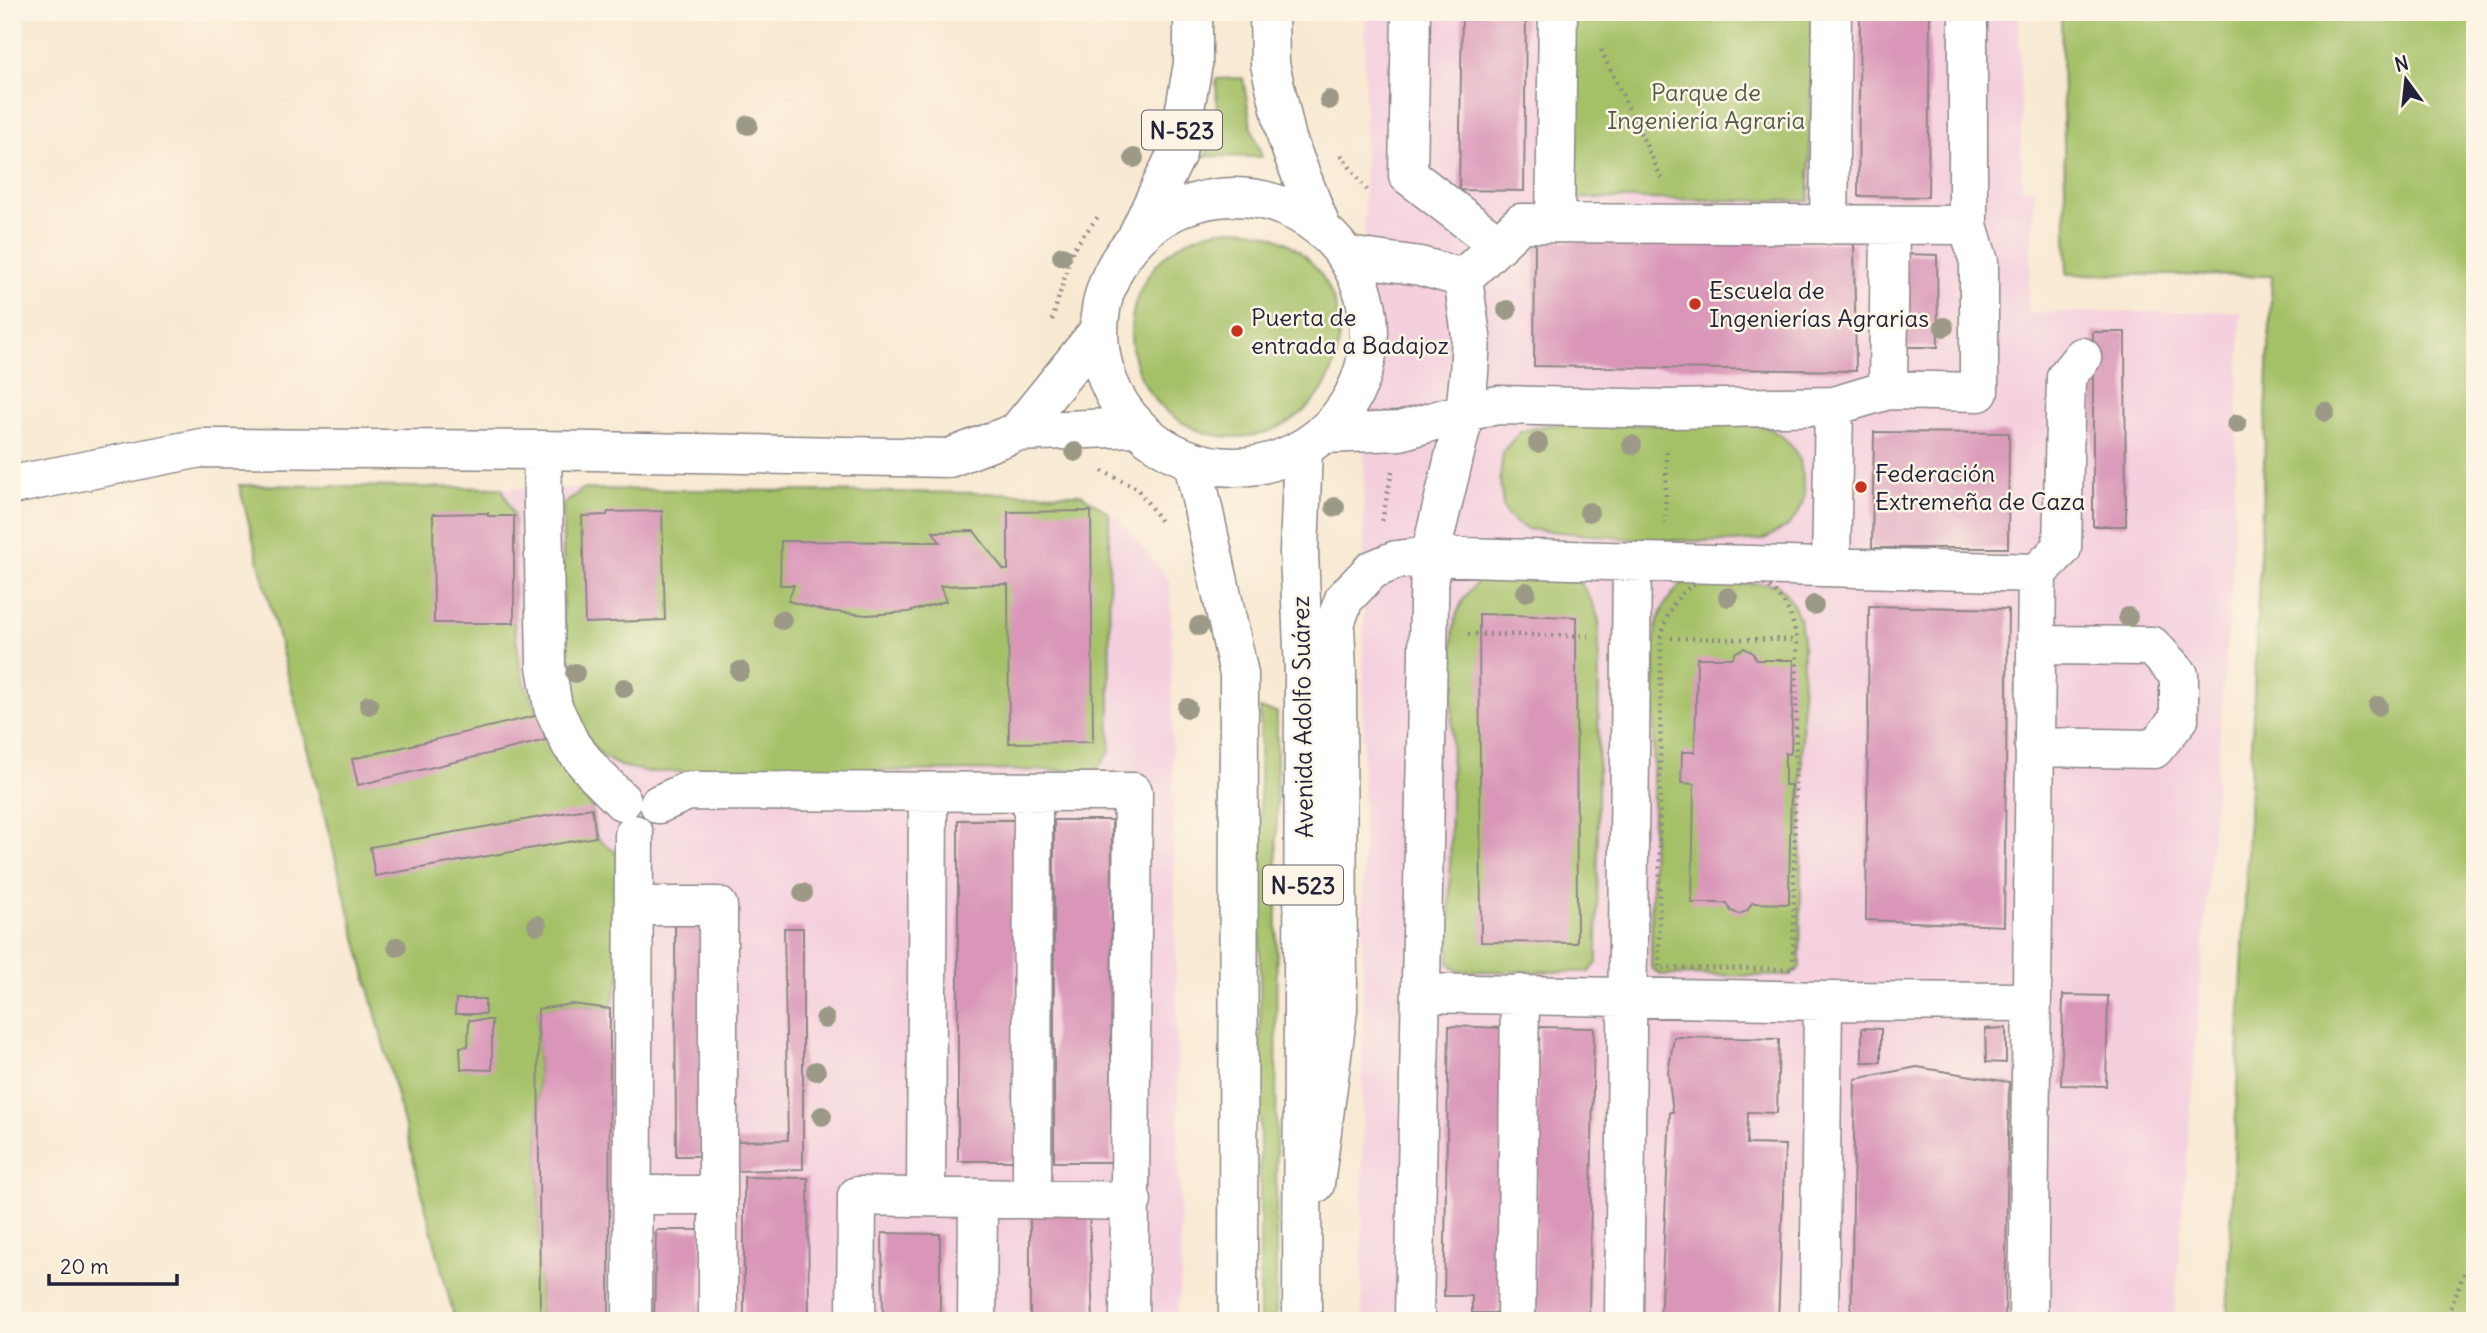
<svg xmlns="http://www.w3.org/2000/svg" width="2487" height="1333" font-family="Delius,sans-serif">
	<style>
		.built { fill: #f4cfde }
		.green { fill: #a5c167; stroke: #647251; stroke-width: 2 }
		.building { fill: #d996b8 }
		.lines { fill: none; stroke-linecap: round; stroke-linejoin: round }
		.minor-casing { stroke: #8d8686; stroke-width: 41 }
		.highway-casing { stroke: #8d8686; stroke-width: 41 }
		.path { stroke: #8d8686; stroke-width: 4.5; stroke-dasharray: 2 5; stroke-linecap: butt }
		.minor { stroke: #fff; stroke-width: 38 }
		.highway { stroke: #fff; stroke-width: 38 }
		.tree { fill: #9c9a87 }
		.poi-dot { fill: #c8321e; stroke: #fcf5e5; stroke-width: 2.5 }
		.labels { text-anchor: middle; dominant-baseline: central; stroke-width: 5; stroke-linejoin: round; paint-order: stroke }
		.shield { fill: #fcf5e5; stroke: #63616e; stroke-width: 2 }
		.shield-label { font-size: 23px; font-weight: bold; fill: #22223b }
		.park-label { font-size: 24px; fill: #505a4a; stroke: #fcf5e5 }
		.poi-label { font-size: 24px; fill: #22223b; stroke: #fcf5e5; text-anchor: start }
		.street-label { font-size: 24px; fill: #22223b; stroke: #fcf5e5 }
	</style>
	<rect width="100%" height="100%" fill="#fcf5e5"/>
	<filter id="ink" filterUnits="userSpaceOnUse"><feTurbulence type="fractalNoise" baseFrequency=".0143" numOctaves="2"/><feDisplacementMap in="SourceGraphic" scale="14" xChannelSelector="R" yChannelSelector="G"/><feConvolveMatrix kernelMatrix="1 2 1 2 8 2 1 2 1" color-interpolation-filters="sRGB"/></filter>
	<filter id="wash" filterUnits="userSpaceOnUse"><feTurbulence type="fractalNoise" baseFrequency=".00686" numOctaves="4" result="noise"/><feDisplacementMap in="SourceGraphic" scale="28" xChannelSelector="R" yChannelSelector="G"/><feGaussianBlur stdDeviation="1.57" result="paint"/><feColorMatrix in="noise" values="0 0 0 0 0 0 0 0 0 0 0 0 0 0 0 0 0 1.4 0 .05"/><feComposite in="paint" operator="in"/></filter>
	<g filter="url(#wash)">
		<rect width="100%" height="100%" fill="#f8e9d2"/>
		<path class="built" d="M1365,12H2019L2022,188H2035L2028,313L2241,311L2232,579L2174,1321H1362Z
			M239,485L1081,494L1119,519L1170,581L1181,1277L1176,1321H455Z"/>
		<path class="green" d="M1571,12H1812L1809,201L1568,198Z
			M2061,12H2475V1321H2227L2272,276L2067,274Z
			M1243,78L1251,126L1262,157L1205,156L1218,127L1216,79Z
			M1131 333a104 104 0 1 1 208 0a104 104 0 1 1-208 0Z
			M1745,424L1767,427L1783,437L1793,448L1800,460L1805,495L1799,512L1787,527L1762,540L1732,542L1634,539L1526,529L1515,522L1507,515L1503,506L1500,480L1503,451L1520,432L1548,425Z
			M239,485L502,488L514,516V623L520,666L527,689L539,715L546,740L580,776L592,808L596,837L619,855L624,965L610,1009L572,1004L538,1010L540,1321H455Z
			M583,489L1081,494L1109,513L1110,752L1096,770L648,772L620,766L607,759L596,750L572,713L563,654V505Z
			M1493,571C1507,571 1554,569 1565,573C1584,580 1595,605 1599,622L1597,963L1589,972L1458,971L1449,963L1453,631C1457,604 1469,585 1493,571Z
			M1684,582L1777,584C1793,599 1800,616 1803,638L1800,967L1791,976L1660,975L1651,967L1655,635C1658,613 1667,597 1684,582Z
			M1260,709L1277,712L1276,1321H1260Z"/>
		<g id="blocks">
			<path class="building" d="M1462,12H1526L1524,191L1459,190Z
				M1860,12H1930L1928,197L1858,196Z
				M1535,241L1854,243L1856,371L1534,366Z
				M1906,254L1937,255L1938,347H1904Z
				M2093,332H2125L2126,526H2093Z
				M1874,432L2009,433L2008,548H1872Z
				M662,511L665,620L585,623L582,516L607,515L608,512Z
				M1091,511L1093,742L1009,743L1008,584L940,586L946,601L908,612L867,615L826,611L788,601L794,585H780L781,541L940,542L933,532L974,531L1004,570H1008V512Z
				M488,513V516H514V623H434L433,514Z
				M1869,606L2008,609L2004,926L1866,920Z
				M1479,614L1576,617L1577,943L1481,942Z
				M1744,648L1752,652L1757,660H1794L1791,751L1790,754L1785,753V785H1791L1789,904L1752,903L1747,911L1739,914L1731,911L1727,903H1692L1694,784L1681,783L1682,752H1695L1697,658H1732L1736,652Z
				M539,715L546,740L358,785L352,759Z
				M592,808L596,837L375,876L370,847Z
				M958,820H1015L1016,1161H958Z
				M1054,820H1112L1111,1162H1054Z
				M675,922H700L701,1156H676Z
				M784,928H803V1169L735,1171V1141L788,1140Z
				M2063,995L2108,996L2106,1086L2061,1085Z
				M456,999H485V1014H455Z
				M572,1004L610,1009L609,1321H540L538,1009Z
				M469,1020H492V1070L461,1069L460,1047L468,1046Z
				M1449,1026L1504,1028L1498,1313H1472V1296H1444Z
				M1539,1027L1594,1028L1589,1318L1534,1317Z
				M1862,1028L1881,1029V1062H1862Z
				M2006,1028V1063L1986,1062L1985,1029Z
				M1674,1037L1779,1039L1777,1113L1748,1112L1747,1144L1785,1145L1778,1321H1660L1670,1112H1673L1668,1073Z
				M1917,1067L2009,1082L2005,1321H1851L1855,1079Z
				M744,1177L808,1178L809,1321H744Z
				M1030,1209L1089,1211L1093,1321H1030Z
				M656,1230H701L700,1321H654Z
				M882,1233L940,1234V1321H883Z"/>
		</g>
	</g>
	<g filter="url(#ink)">
		<use href="#blocks" fill-opacity="0" stroke="#8d8686" stroke-width="2"/>
		<g class="lines">
			<defs>
				<path id="minor" d="M1411,12L1408,175L1499,245
					M1555,223L1558,12
					M1829,225L1832,12
					M1348,256L1420,266L1463,278L1521,223L1968,225
					M1888,390L1890,225
					M1017,432L1098,332
					M1325,434L1400,431L1465,412L1498,405L1669,409L1834,406L1888,390L1979,392V262L1968,225V12
					M542,450L546,666L553,707L571,745L595,774L622,801
					M12,485L201,448L542,450L949,458L1017,432L1136,427
					M1831,567L1834,406
					M2034,747L2154,749L2179,719V675L2152,646L2036,645
					M659,804L688,791L1133,792L1129,1321
					M634,906H718V1321
					M1421,993L1823,1001L2031,1002
					M1315,1184L1338,1010L1337,673L1335,624L1344,599L1372,570L1396,560L1430,556L2037,573
					M633,1195H718
					M926,1197L928,792
					M1032,1199L1033,792
					M632,1321L634,834
					M856,1321L857,1196L1132,1201
					M977,1321L978,1198
					M1418,1321L1414,1315L1430,556L1465,412L1469,374L1471,336L1463,278
					M1516,1321L1520,994
					M1624,1321L1632,562
					M1819,1321L1823,1001
					M2028,1321L2037,573L2062,548L2066,377L2082,357"/>
				<path id="highway" d="M1269,12L1270,64L1287,139L1321,227
					M1099 332a135 135 0 1 1 270 0a135 135 0 1 1-270 0Z
					M1138,234L1177,153L1193,64V12
					M1193,462L1239,674L1238,1321
					M1302,1321L1304,673L1299,552L1303,450"/>
			</defs>
			<use href="#minor" class="minor-casing"/>
			<use href="#highway" class="highway-casing"/>
			<path class="path" d="M1601,50L1663,181
				M1341,155L1367,190
				M1052,320L1073,249L1100,214
				M2475,353V354
				M1102,471L1137,488L1162,523
				M1382,521L1392,471
				M1665,524L1667,448
				M1730,574C1771,580 1790,599 1797,640L1793,969L1659,968L1661,637C1670,597 1689,579 1730,574Z
				M1468,634L1589,636
				M1671,638L1797,640
				M2446,1321L2475,1244"/>
			<use href="#minor" class="minor"/>
			<use href="#highway" class="highway"/>
		</g>
		<g class="tree">
			<circle cx="1329" cy="100" r="10"/>
			<circle cx="748" cy="125" r="10"/>
			<circle cx="1134" cy="158" r="10"/>
			<circle cx="1062" cy="256" r="10"/>
			<circle cx="1507" cy="310" r="10"/>
			<circle cx="1944" cy="327" r="10"/>
			<circle cx="2325" cy="412" r="10"/>
			<circle cx="2237" cy="424" r="10"/>
			<circle cx="1538" cy="443" r="10"/>
			<circle cx="1632" cy="445" r="10"/>
			<circle cx="1075" cy="452" r="10"/>
			<circle cx="1335" cy="507" r="10"/>
			<circle cx="1589" cy="512" r="10"/>
			<circle cx="1526" cy="592" r="10"/>
			<circle cx="1728" cy="597" r="10"/>
			<circle cx="1814" cy="605" r="10"/>
			<circle cx="2128" cy="617" r="10"/>
			<circle cx="782" cy="620" r="10"/>
			<circle cx="1199" cy="626" r="10"/>
			<circle cx="740" cy="671" r="10"/>
			<circle cx="575" cy="673" r="10"/>
			<circle cx="624" cy="688" r="10"/>
			<circle cx="369" cy="705" r="10"/>
			<circle cx="2378" cy="706" r="10"/>
			<circle cx="1187" cy="708" r="10"/>
			<circle cx="803" cy="893" r="10"/>
			<circle cx="537" cy="925" r="10"/>
			<circle cx="397" cy="947" r="10"/>
			<circle cx="825" cy="1019" r="10"/>
			<circle cx="816" cy="1071" r="10"/>
			<circle cx="822" cy="1116" r="10"/>
		</g>
	</g>
	<g class="poi-dot">
		<circle cx="1695" cy="304" r="7"/>
		<circle cx="1237" cy="331" r="7"/>
		<circle cx="1861" cy="487" r="7"/>
	</g>
	<g class="labels">
		<g class="shield">
			<rect x="1142" y="110.5" width="80" height="39" rx="5"/>
			<rect x="1263" y="865.5" width="80" height="39" rx="5"/>
		</g>
		<g class="shield-label">
			<text x="1182" y="130">N-523</text>
			<text x="1303" y="885">N-523</text>
		</g>
		<g class="park-label">
			<text x="1706" y="92">Parque de<tspan x="1706" dy="28">Ingeniería Agraria</tspan></text>
		</g>
		<g class="poi-label">
			<text x="1709" y="290">Escuela de<tspan x="1709" dy="28">Ingenierías Agrarias</tspan></text>
			<text x="1251" y="317">Puerta de<tspan x="1251" dy="28">entrada a Badajoz</tspan></text>
			<text x="1875" y="473">Federación<tspan x="1875" dy="28">Extremeña de Caza</tspan></text>
		</g>
		<g class="street-label">
			<text transform="translate(1302 717) rotate(-91)">Avenida Adolfo Suárez</text>
		</g>
	</g>
	<rect width="2487" height="1333" fill="none" stroke="#fcf5e5" stroke-width="42"/>
	<g transform="translate(2406 80) rotate(345)" stroke="#fcf5e5" stroke-width="5" paint-order="stroke">
	<path d="M0-5L12 26L0 18L-12 26Z" fill="#22223b"/>
	<text y="-10" font-size="19" font-weight="bold" text-anchor="middle" fill="#22223b">N</text>
	</g>
	<path d="M49 1274v10h128v-10" fill="none" stroke="#22223b" stroke-width="3.5"/>
	<text x="60" y="1274" font-size="21" fill="#22223b" stroke="#fcf5e5" stroke-width="5" paint-order="stroke">20 m</text>
</svg>
